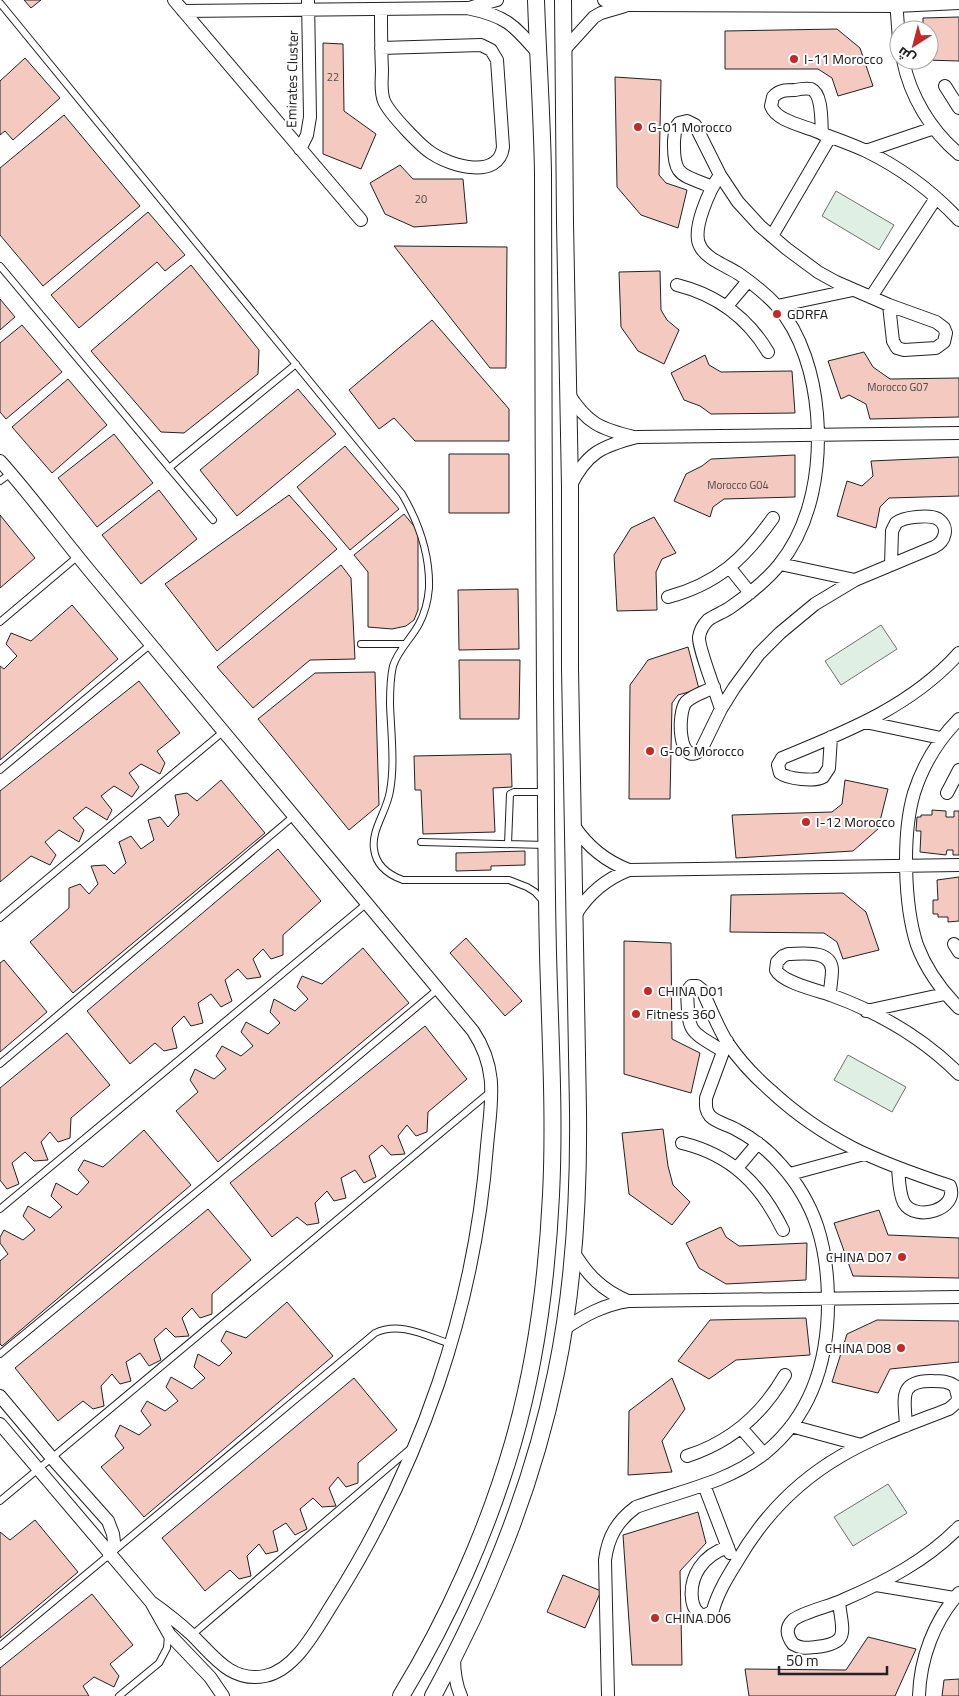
<svg xmlns="http://www.w3.org/2000/svg" width="959" height="1696" font-family="Georgia,Cairo,serif">
	<style>
		.green { fill: #e0efe3; stroke: #6f6f6f }
		.building { fill: #f3c9c0; stroke: #222 }
		.lines { fill: none; stroke-linecap: round; stroke-linejoin: round }
		.service-casing { stroke: #222; stroke-width: 8 }
		.minor-casing { stroke: #222; stroke-width: 14 }
		.tertiary-casing { stroke: #222; stroke-width: 18 }
		.service { stroke: #fff; stroke-width: 6 }
		.minor { stroke: #fff; stroke-width: 12 }
		.tertiary { stroke: #fff; stroke-width: 16 }
		.poi-dot { fill: #c62828; stroke: #fff; stroke-width: 2 }
		.labels { text-anchor: middle; dominant-baseline: central; stroke-width: 4; stroke-linejoin: round; paint-order: stroke }
		.number-label { font-size: 11px; fill: #564c4a }
		.poi-label { font-size: 14px; fill: #222; stroke: #fff; text-anchor: start }
		.street-label { font-size: 14px; fill: #222; stroke: #fff }
	</style>
	<rect width="100%" height="100%" fill="#fff"/>
	<path class="green" d="M836,191L894,225L879,250L822,216Z
		M881,625L897,649L841,685L825,661Z
		M848,1055L906,1087L892,1112L834,1080Z
		M888,1484L907,1513L853,1546L834,1517Z"/>
	<path class="building" d="M24,0H41L31,8Z
		M959,17V61L924,60H929V30H923V18Z
		M837,29L860,48L873,86L838,96L832,78L818,69H725V31Z
		M323,43L343,44L344,111L376,134L361,169L323,154Z
		M25,58L60,98L13,140L5,131L0,135V81Z
		M615,77L661,80L659,175L666,183L687,190L678,228L641,215L617,187Z
		M64,115L140,206L43,286L0,235V168Z
		M400,165L413,179H463L467,223L414,227L385,214L370,183Z
		M148,212L185,255L165,271L157,262L79,328L51,295Z
		M394,246L507,247L506,368H490Z
		M191,265L259,350L258,374L184,433L161,432L91,351Z
		M660,271L661,310L667,320L679,330L664,364L638,351L621,327L619,272Z
		M0,299L15,317L0,330Z
		M432,320L509,409V441H415L394,418L379,429L349,390Z
		M22,325L62,372L6,419L0,412V343Z
		M864,352L873,367L890,379L959,378V417L870,419L866,404L849,395L841,399L828,361Z
		M705,355L709,365L721,372L792,371L795,413L711,414L700,406L684,400L671,373Z
		M68,379L107,425L52,473L12,427Z
		M298,389L336,434L237,516L200,470Z
		M114,434L153,483L97,527L58,478Z
		M345,446L399,509L350,550L297,487Z
		M449,454H509V513H449Z
		M795,455V497L724,499L713,507L710,517L674,501L686,474L702,466L711,459Z
		M959,457V496L889,498L880,507L876,528L837,516L847,481L862,486L873,476L871,461Z
		M159,490L197,539L141,584L102,535Z
		M289,495L337,549L217,651L165,584Z
		M404,514L418,531V610L414,620L406,626L392,629L368,627V572L354,555Z
		M0,515L35,558L0,588Z
		M654,517L676,553L662,559L656,572L657,610L617,611L614,555L631,528Z
		M341,565L351,578L355,659L310,660L253,708L217,667Z
		M518,589L519,649L459,650L458,590Z
		M72,605L118,659L0,760V666L4,669L17,656L6,644L11,633L31,641Z
		M688,647L699,689L678,695L672,703L670,799H629L630,685L648,660Z
		M459,660H520L519,719H460Z
		M375,672L379,805L349,830L258,719L315,673Z
		M139,681L180,733L157,751L165,763L160,774L141,764L129,773L139,787L132,797L114,786L101,796L112,810L107,820L86,807L73,818L84,830L79,842L59,830L45,842L56,855L50,865L31,856L0,882V791Z
		M511,754L512,787L493,788L495,832L423,834L421,790H415L414,756Z
		M221,780L265,833L73,993L30,942L69,908V888L80,884L89,894L98,884L91,866L105,865L114,874L126,863L119,842L131,836L141,849L154,840L148,820L160,817L168,827L179,815L175,795L187,793L197,801Z
		M845,780L888,789L878,829L853,851L736,858L732,815L832,812L842,804Z
		M932,810L946,811V817H954V811H959V855H953V850H947L946,855L920,852L921,831H916L917,817H921V815H932Z
		M278,849L321,901L283,935V955L271,959L263,949L253,959L261,977L247,979L238,969L225,980L232,1001L221,1007L211,994L198,1003L203,1023L191,1026L184,1016L172,1028L177,1048L164,1051L155,1043L130,1064L87,1011Z
		M525,851V865L491,866V870L456,871V853Z
		M959,877V921L948,922V917H938V914H933V900H938L937,880Z
		M843,893L866,912L879,950L843,959L837,942L824,933L730,932L731,895Z
		M466,938L522,1001L505,1016L450,953Z
		M624,941L671,943L672,1039L700,1053L691,1093L624,1074Z
		M363,948L409,1003L218,1162L176,1111L198,1092L190,1080L195,1069L214,1079L226,1069L216,1056L222,1046L241,1056L253,1046L241,1032L246,1022L268,1034L280,1023L270,1012L274,999L295,1011L308,999L297,987L302,976L322,984Z
		M4,960L47,1012L0,1052V963Z
		M425,1026L467,1079L428,1112L427,1132L416,1136L407,1125L398,1136L405,1154L391,1155L382,1145L369,1156L376,1177L364,1183L355,1170L341,1178L346,1198L334,1201L327,1191L315,1203L319,1223L307,1225L297,1217L272,1237L230,1183Z
		M67,1033L110,1085L71,1118L70,1138L58,1142L50,1132L41,1142L48,1160L34,1161L25,1152L12,1163L19,1184L7,1189L0,1180V1088Z
		M663,1129L668,1166L673,1185L690,1202L672,1225L629,1194L622,1133Z
		M144,1130L191,1185L2,1346L0,1344V1261L8,1254L0,1243V1237L4,1230L23,1240L35,1230L23,1216L28,1206L50,1218L62,1207L51,1196L56,1183L77,1195L89,1182L78,1170L84,1160L103,1167Z
		M208,1209L251,1260L212,1294V1314L200,1318L192,1308L182,1318L189,1336L175,1337L166,1328L154,1339L161,1360L149,1366L140,1353L126,1362L131,1381L120,1384L112,1374L101,1386L104,1406L93,1409L83,1401L58,1421L15,1368Z
		M879,1210L888,1235L959,1238V1278L853,1276L834,1223Z
		M721,1227L726,1237L739,1246L807,1243L806,1280L726,1284L699,1268L686,1243Z
		M287,1302L333,1356L144,1517L101,1467L124,1448L115,1436L120,1425L139,1435L151,1425L141,1411L147,1401L165,1411L178,1401L166,1387L171,1377L192,1389L205,1378L194,1367L198,1354L219,1366L232,1353L221,1341L226,1331L246,1338Z
		M806,1318L810,1355L736,1360L709,1379L678,1361L710,1320Z
		M877,1320L959,1321V1362L890,1369L878,1393L832,1382L847,1334Z
		M354,1378L397,1430L358,1463V1483L346,1487L338,1477L329,1488L336,1506L322,1507L313,1498L300,1509L307,1529L295,1535L286,1523L273,1531L278,1551L266,1554L259,1544L247,1556L251,1576L239,1579L230,1570L205,1591L162,1538Z
		M672,1378L685,1409L662,1441L672,1472L628,1475L629,1411Z
		M698,1512L706,1543L680,1571L682,1665H632L623,1535Z
		M35,1520L78,1572L0,1638V1532L10,1540Z
		M563,1575L601,1591L585,1628L547,1612Z
		M92,1594L133,1645L110,1664L119,1676L114,1687L94,1677L83,1686L89,1696H0V1668Z
		M868,1637L916,1649L895,1696H749L745,1669L846,1670Z
		M959,1679V1696H942L944,1680Z"/>
	<g class="lines">
		<defs>
			<path id="service" d="M0,3L402,494C419,523 430,554 429,588C428,600 425,613 419,624C411,639 398,650 393,666C390,679 390,691 390,704C391,732 395,764 390,791C387,811 371,830 374,849C376,866 389,875 403,880H509L527,887L535,892L544,902
				M0,266L213,520
				M169,468L296,364
				M0,481L11,473
				M0,622L77,557
				M361,644H404
				M0,770L151,644
				M421,842L545,845
				M508,844L510,794L514,792H545
				M0,918L224,731
				M0,1064L295,815
				M0,1209L366,904
				M0,1354L216,1176L438,989
				M0,1501L490,1092
				M192,1635L410,1449
				M0,1646L375,1333C400,1321 426,1336 451,1344
				M119,1696L159,1663L167,1648L168,1635"/>
			<path id="minor" d="M174,0L361,220
				M604,0L629,5L896,6L959,3
				M896,0L899,40
				M472,7L497,0
				M381,9C381,29 381,50 382,70C382,80 380,91 384,101C389,113 421,147 433,154C451,166 499,180 503,147L497,60L491,50L481,45L381,48
				M183,11L467,8C506,16 513,24 538,53
				M564,50L594,17L601,13L625,6
				M903,60C910,96 931,131 959,154
				M945,86L959,108
				M822,134C821,123 823,94 811,89C806,88 800,89 795,90C786,90 779,90 773,97L771,106C776,120 800,125 813,130C830,137 849,143 866,151C901,168 933,192 959,220
				M300,149L307,135L310,117L308,0
				M866,151L934,128
				M720,175C710,189 691,230 700,246C706,259 727,266 739,274C752,283 766,294 777,306C802,334 814,377 817,414C821,465 813,523 779,565C766,581 748,595 731,607C724,612 715,615 708,620C704,624 700,631 699,637C698,648 717,695 721,709
				M712,187C682,174 673,178 674,141C675,134 674,128 679,123L687,121L695,125L720,175L738,202L760,226L787,249L818,272L836,282L889,305L936,322L944,328L946,333L944,342L936,348L904,350L897,348L893,341L889,305
				M772,236L830,137
				M677,285C717,295 747,317 768,352
				M871,297L936,198
				M727,306L748,281
				M777,306L853,290
				M568,393C587,424 601,429 634,437
				M0,461C34,499 64,541 98,581C223,730 348,881 473,1031C499,1070 491,1102 487,1146C475,1308 420,1466 333,1603C317,1628 296,1670 265,1676C230,1683 212,1654 191,1634C178,1622 165,1612 151,1602
				M570,487C586,453 602,446 637,437L959,433
				M780,564L855,580
				M730,568L750,593
				M668,597C717,584 744,559 773,518
				M714,687C705,692 693,695 686,702C677,713 678,768 701,750L721,709L734,688L759,654L780,633L815,604L855,580L934,547C945,542 950,527 938,519C930,514 903,517 896,523L892,531L891,565
				M959,719C938,740 923,765 914,793C902,834 904,905 917,945C926,969 941,990 959,1008
				M865,722L941,738
				M831,737L829,768L823,777C815,782 788,779 780,773L778,765L782,758C846,732 912,706 959,653
				M947,793L959,770
				M574,826C588,847 605,861 629,870L959,865
				M576,914C589,893 606,879 629,870
				M954,944L959,952
				M830,995C830,987 832,978 832,970C831,949 802,954 788,954L783,956L777,962L776,970C782,982 815,990 828,994C876,1011 923,1038 959,1074
				M866,1011L945,994
				M723,1051C687,1029 689,1033 687,991L691,986H697L702,990C710,1007 717,1026 727,1042C739,1060 754,1076 770,1090C826,1142 878,1162 950,1186C959,1210 915,1222 904,1203C899,1194 899,1178 898,1168
				M682,1143C732,1155 761,1185 783,1230
				M737,1168L758,1143
				M790,1174L864,1154
				M573,1251C587,1275 603,1291 628,1301
				M564,1329C585,1315 603,1305 628,1301L959,1297
				M0,1396L52,1458L108,1521L113,1534L114,1542L109,1555
				M0,1424L151,1602L169,1634L210,1677L223,1696
				M791,1426L861,1445
				M742,1429L764,1454
				M687,1456C731,1442 762,1415 785,1375
				M704,1485L730,1553
				M728,1547C673,1565 691,1634 713,1610C718,1592 728,1576 738,1560C763,1517 798,1481 841,1456C875,1436 913,1423 949,1409L957,1402L958,1397L955,1386C948,1381 941,1381 933,1381C897,1380 905,1400 906,1426
				M876,1585L954,1598
				M839,1602C842,1631 851,1643 816,1647C807,1648 801,1649 793,1644C787,1636 785,1628 793,1620C803,1612 831,1606 843,1600C885,1582 927,1560 959,1527
				M454,1657C454,1671 455,1683 461,1696
				M608,1696L605,1560C608,1537 617,1521 636,1507C680,1491 727,1483 765,1453C813,1414 829,1357 828,1297C827,1246 816,1204 781,1165C769,1151 754,1139 737,1130C729,1125 717,1123 710,1116C705,1110 706,1105 706,1098L727,1041
				M919,1696C920,1659 934,1621 959,1593"/>
			<path id="tertiary" d="M401,1696C448,1619 488,1530 513,1443C536,1363 547,1278 551,1195C555,1115 550,1033 548,953C546,866 546,779 545,693C543,520 544,346 543,173C542,115 538,58 536,0
				M433,1696C488,1596 533,1485 556,1373C574,1287 579,1197 578,1110L570,668V487L565,222L563,0"/>
		</defs>
		<use href="#service" class="service-casing"/>
		<use href="#minor" class="minor-casing"/>
		<use href="#tertiary" class="tertiary-casing"/>
		<use href="#service" class="service"/>
		<use href="#minor" class="minor"/>
		<use href="#tertiary" class="tertiary"/>
	</g>
	<g class="poi-dot">
		<circle cx="794" cy="59" r="5"/>
		<circle cx="638" cy="127" r="5"/>
		<circle cx="777" cy="314" r="5"/>
		<circle cx="650" cy="751" r="5"/>
		<circle cx="806" cy="822" r="5"/>
		<circle cx="648" cy="991" r="5"/>
		<circle cx="636" cy="1014" r="5"/>
		<circle cx="902" cy="1257" r="5"/>
		<circle cx="901" cy="1348" r="5"/>
		<circle cx="655" cy="1618" r="5"/>
	</g>
	<g class="labels">
		<g class="number-label">
			<text x="333" y="77">22</text>
			<text x="421" y="199">20</text>
			<text x="898" y="387">Morocco G07</text>
			<text x="738" y="485">Morocco G04</text>
		</g>
		<g class="poi-label">
			<text x="804" y="59">I-11 Morocco</text>
			<text x="648" y="127">G-01 Morocco</text>
			<text x="787" y="314">GDRFA</text>
			<text x="660" y="751">G-06 Morocco</text>
			<text x="816" y="822">I-12 Morocco</text>
			<text x="658" y="991">CHINA D01</text>
			<text x="646" y="1014">Fitness 360</text>
			<text x="892" y="1257" text-anchor="end">CHINA D07</text>
			<text x="891" y="1348" text-anchor="end">CHINA D08</text>
			<text x="665" y="1618">CHINA D06</text>
		</g>
		<g class="street-label">
			<text transform="translate(292 79) rotate(-89)">Emirates Cluster</text>
		</g>
	</g>
	<g transform="translate(914 45) rotate(216)"><circle r="24" fill="#ffffff" stroke="#a7a7a7"/>
	<path d="M0-4L9 19L0 12L-9 19Z" fill="#c62828"/>
	<text y="-8" font-size="14" font-weight="bold" text-anchor="middle" fill="#222222">ش</text>
	</g>
	<path d="M779 1666v8h108v-8" fill="none" stroke="#222222" stroke-width="2.5"/>
	<text x="786" y="1666" font-size="15" fill="#222222" stroke="#ffffff" stroke-width="4" paint-order="stroke">50 m</text>
</svg>
